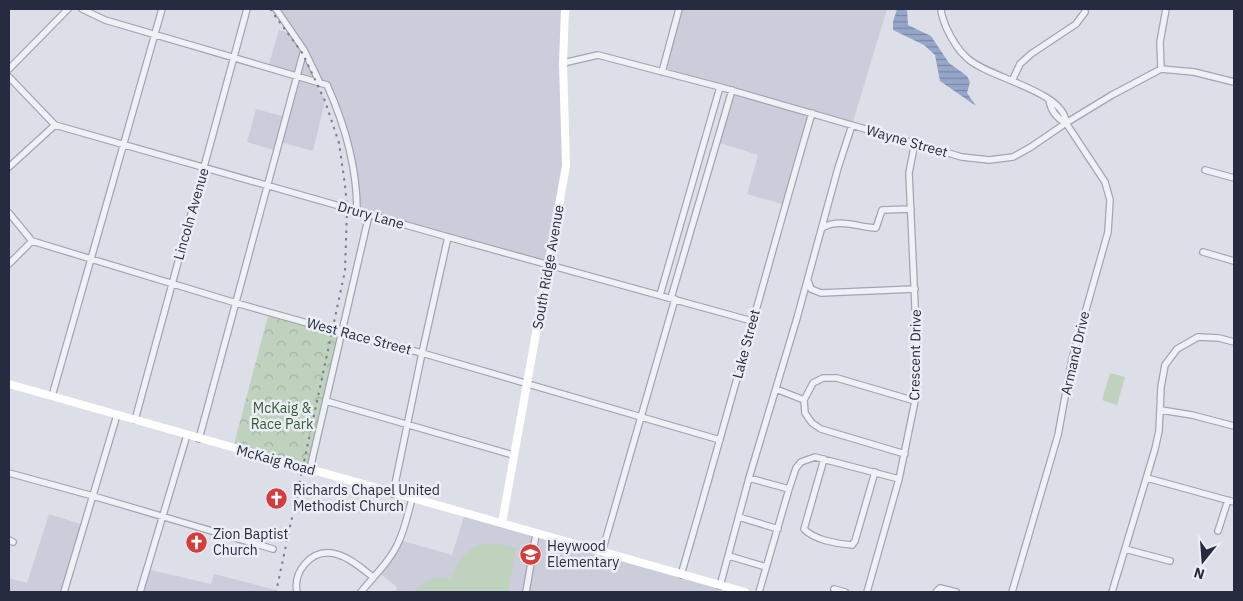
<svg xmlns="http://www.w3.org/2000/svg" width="1243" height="601" font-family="'IBM Plex Sans',sans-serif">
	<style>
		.built { fill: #cbceda }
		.park { fill: url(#park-crowns) }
		.garden { fill: #bfd2be }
		.water { fill: url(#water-rules) }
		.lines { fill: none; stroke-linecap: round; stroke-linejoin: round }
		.street-casing { stroke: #a2a5b2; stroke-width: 8 }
		.street { stroke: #f0f1f6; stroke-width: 5.5 }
		.secondary { stroke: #fff; stroke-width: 8 }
		.rail { stroke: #767c92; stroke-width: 2; stroke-dasharray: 2.5 5; stroke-linecap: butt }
		.labels { text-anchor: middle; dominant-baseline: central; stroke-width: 5; stroke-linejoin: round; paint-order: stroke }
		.street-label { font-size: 14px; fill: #262b3f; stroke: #eceef5 }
		.park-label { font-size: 14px; fill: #335b32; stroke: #eceef5 }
		.poi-label { font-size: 14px; fill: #262b3f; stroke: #eceef5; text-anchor: start }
	</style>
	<defs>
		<pattern id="park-crowns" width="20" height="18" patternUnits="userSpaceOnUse" patternTransform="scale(1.25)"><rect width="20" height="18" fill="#bfd2be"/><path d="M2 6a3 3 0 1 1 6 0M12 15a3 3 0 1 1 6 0" fill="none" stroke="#a4b4a4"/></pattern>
		<pattern id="water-rules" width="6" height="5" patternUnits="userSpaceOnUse" patternTransform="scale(1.25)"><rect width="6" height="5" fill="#96a6ca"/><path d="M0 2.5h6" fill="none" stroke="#7a87a5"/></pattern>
	</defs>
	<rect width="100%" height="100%" fill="#dddfe8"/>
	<path class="built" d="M270,9H565L566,166L549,264L357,211L353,164L327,85L316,82L325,101L313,151L280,142L277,151L247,142L256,109L286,117L297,76L268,67L279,30L289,33Z
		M679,9H887L852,125L812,113L785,205L747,194L758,155L717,142L731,90L662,72Z
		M465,513L720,586L718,592H396L397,587L378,572L400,540L452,555Z
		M49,514L84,525L64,592H9V578L27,583Z
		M147,569L211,584L214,574L276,590V592H140Z"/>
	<path class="park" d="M269,312L343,333L310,469L233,448Z"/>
	<path class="garden" d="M1110,373L1125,377L1117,405L1102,400Z
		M496,543L516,548L508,592H414C425,580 434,576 452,579C454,564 465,551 479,545C484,544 491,544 496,543Z"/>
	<path class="water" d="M897,9H907L908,25L931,36L949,63L967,76L970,82L967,93L976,106L940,81L935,55L924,45L893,30V22Z"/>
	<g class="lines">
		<defs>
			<path id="street" d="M82,9L105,20L327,85C345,125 357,167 357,211
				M276,9L304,50L320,83
				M941,9C941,15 944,21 946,27C951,38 958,50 967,58C988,78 1065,91 1066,123L1105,182L1110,200L1108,232L1072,359L1058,435L1012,592
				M563,63L598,55L720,87L962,157L989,160L1013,157L1031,147L1066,123L1112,95L1161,69L1194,72L1234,82
				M9,69L68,9
				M1161,69L1160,42L1166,9
				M662,72L679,9
				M9,77L55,125L448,237L752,321
				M1012,81L1020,64L1031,54L1076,24L1085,12
				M1049,100C1051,111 1056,118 1066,123
				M9,167L55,125
				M1205,170L1234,178
				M9,213L32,241L236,303L343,333L422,353L720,440
				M822,228C839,218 857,227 876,228L882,210L911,209
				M1203,252L1234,261
				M9,264L32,241
				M808,281L811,289L821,293L915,289
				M660,295L720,87
				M671,298L732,90
				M776,389L804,400
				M52,396L162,9
				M326,401L513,455
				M1161,410L1192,415L1234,426
				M135,420L247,9
				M199,439L304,50
				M905,454L821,429L812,423L805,413L804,400L813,383L823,378H837L915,401
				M824,459L804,529C814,540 838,544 852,545L855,541L875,472
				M310,469L369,215
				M9,473L93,496L273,549
				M749,478L789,489
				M1147,478L1234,502
				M393,494L422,353L448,237
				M739,517L778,529
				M1218,531L1228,500
				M9,540L13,542
				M1125,549L1170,561
				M602,552L675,299
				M729,556L766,567
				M681,575C726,422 767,267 812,113
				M720,586L749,478L797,318L838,168L852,125
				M834,589L845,592
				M64,592L117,415
				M140,592L187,435
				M297,592C293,572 310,551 331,553C347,555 361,568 373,577
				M361,592C374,576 391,560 399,541C405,528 408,513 412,499
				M526,592L536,534
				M759,592L789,489L796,468L801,462L815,457L899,479
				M867,592L899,479L915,401L917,350L909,173L915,142
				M936,592L940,588L956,592
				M1112,592L1155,449L1159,431L1161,387L1165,365L1177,349L1198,337L1219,338L1234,342"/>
		</defs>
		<use href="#street" class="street-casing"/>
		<use href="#street" class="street"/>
		<path class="secondary" d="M9,384L745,592
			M502,523L566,166L563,63L565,9"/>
		<path class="rail" d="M270,9L303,54L325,101L339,143L345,185L347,208L345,271L276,592"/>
	</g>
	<defs>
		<symbol id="church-disc" viewBox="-11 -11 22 22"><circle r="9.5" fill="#d43d3b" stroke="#eceef5"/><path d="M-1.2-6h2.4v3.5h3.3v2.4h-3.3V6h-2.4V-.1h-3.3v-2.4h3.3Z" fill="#fff"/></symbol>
		<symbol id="school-disc" viewBox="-11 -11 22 22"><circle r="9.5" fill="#d43d3b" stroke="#eceef5"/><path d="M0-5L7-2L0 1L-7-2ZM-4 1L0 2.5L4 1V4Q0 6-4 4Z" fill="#fff"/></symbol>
	</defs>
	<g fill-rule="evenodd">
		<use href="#church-disc" x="264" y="486" width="25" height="25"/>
		<use href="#church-disc" x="184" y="530" width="25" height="25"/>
		<use href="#school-disc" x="518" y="542" width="25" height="25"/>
	</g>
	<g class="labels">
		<g class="street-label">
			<text transform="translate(907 141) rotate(16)">Wayne Street</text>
			<text transform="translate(191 214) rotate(-74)">Lincoln Avenue</text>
			<text transform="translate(371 215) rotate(16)">Drury Lane</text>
			<text transform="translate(548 267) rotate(-80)">South Ridge Avenue</text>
			<text transform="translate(359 336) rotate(15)">West Race Street</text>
			<text transform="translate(746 344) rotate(-75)">Lake Street</text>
			<text transform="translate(1075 353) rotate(-77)">Armand Drive</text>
			<text transform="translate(915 355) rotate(-89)">Crescent Drive</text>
			<text transform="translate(276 460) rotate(15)">McKaig Road</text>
		</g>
		<g class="park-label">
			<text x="282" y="408">McKaig &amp;<tspan x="282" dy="16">Race Park</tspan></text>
		</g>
		<g class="poi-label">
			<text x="293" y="490">Richards Chapel United<tspan x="293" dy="16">Methodist Church</tspan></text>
			<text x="213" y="534">Zion Baptist<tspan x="213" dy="16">Church</tspan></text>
			<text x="547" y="546">Heywood<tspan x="547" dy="16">Elementary</tspan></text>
		</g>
	</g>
	<rect width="1243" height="601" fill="none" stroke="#262b3f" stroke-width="20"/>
	<g transform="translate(1203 561) rotate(197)" stroke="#eceef5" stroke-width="4" paint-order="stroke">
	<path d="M0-4L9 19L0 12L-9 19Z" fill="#262b3f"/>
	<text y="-8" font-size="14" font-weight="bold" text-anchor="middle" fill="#262b3f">N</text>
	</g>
</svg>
